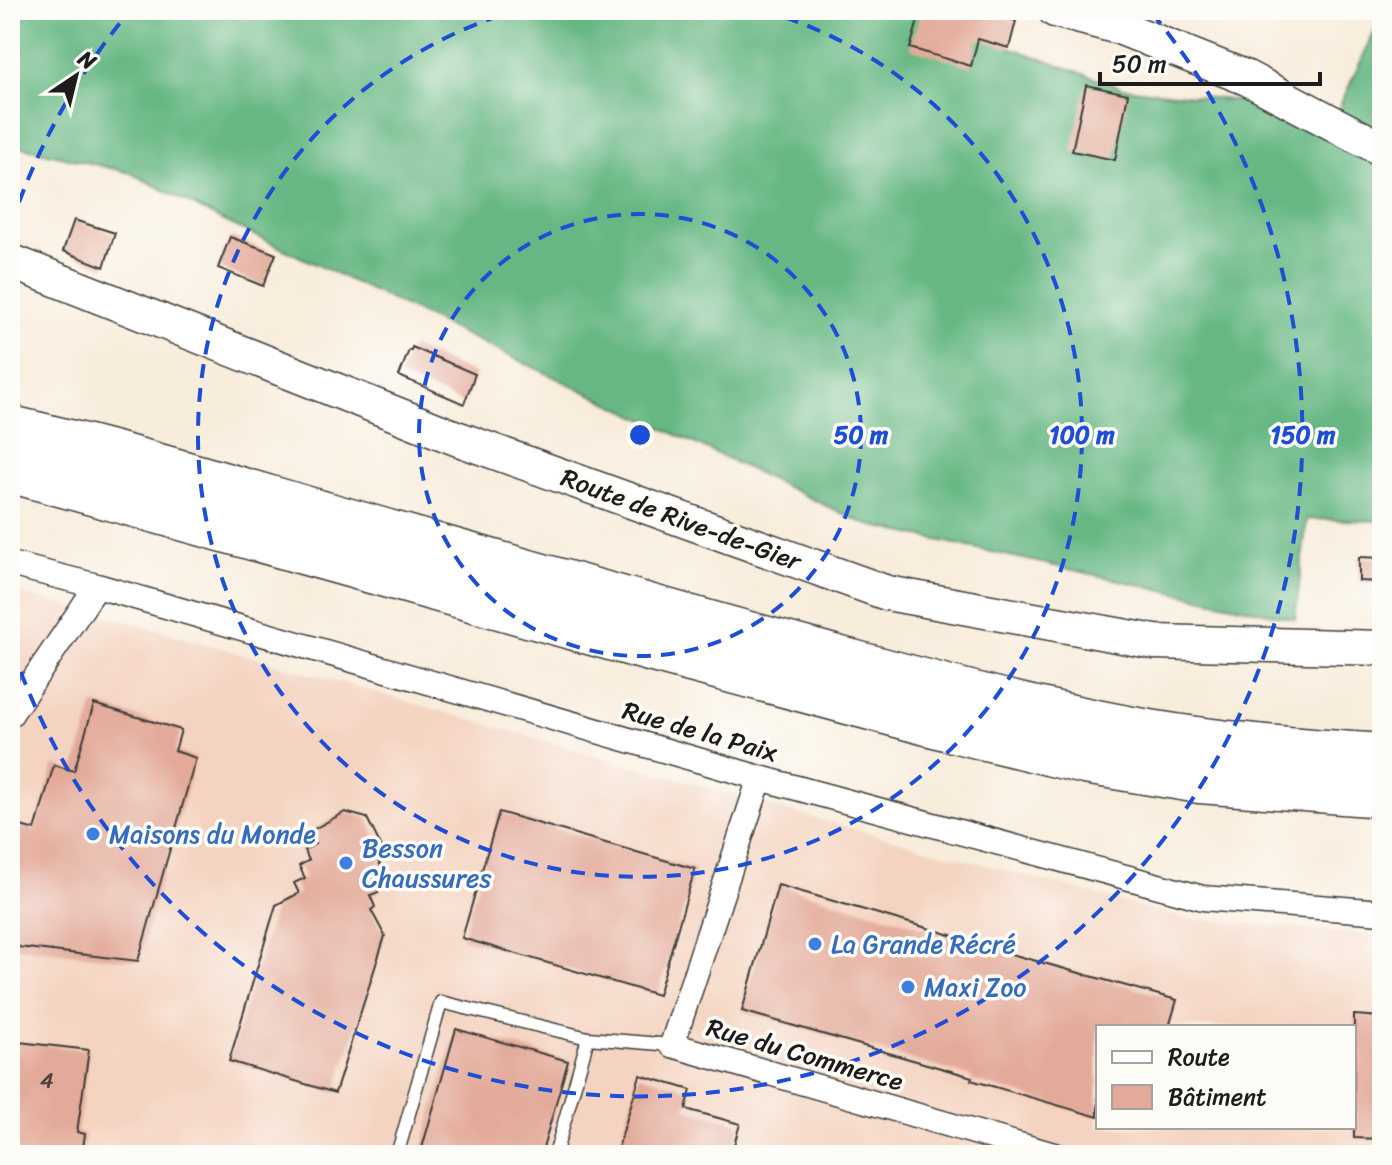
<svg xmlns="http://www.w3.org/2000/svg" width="1392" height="1165" font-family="Sriracha,sans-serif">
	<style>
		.built { fill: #f4d3c0; fill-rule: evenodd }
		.forest { fill: #66b783; stroke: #416a50; stroke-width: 2 }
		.building { fill: #e3aa9a }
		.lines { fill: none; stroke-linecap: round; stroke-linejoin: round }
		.service-casing { stroke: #3d3b38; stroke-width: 15 }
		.minor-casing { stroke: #3d3b38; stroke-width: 27 }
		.secondary-casing { stroke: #3d3b38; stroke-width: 37 }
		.motorway-casing { stroke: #3d3b38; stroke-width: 47 }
		.service { stroke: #fff; stroke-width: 12 }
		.minor { stroke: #fff; stroke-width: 24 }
		.secondary { stroke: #fff; stroke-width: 34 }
		.motorway { stroke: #fff; stroke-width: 44 }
		.ring { fill: none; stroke: #1d4ed8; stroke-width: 4; stroke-dasharray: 14 10 }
		.shop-dot { fill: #3f7fe0; stroke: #fdfcf7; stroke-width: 3 }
		.labels { text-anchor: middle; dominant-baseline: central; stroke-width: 7; stroke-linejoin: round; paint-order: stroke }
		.number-label { font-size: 22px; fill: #4e403c }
		.street-label { font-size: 26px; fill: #1c1c1c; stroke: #fdfcf7 }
		.shop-label { font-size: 26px; fill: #366cbe; stroke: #fdfcf7; text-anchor: start }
		.centre { fill: #1d4ed8; stroke: #fdfcf7; stroke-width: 4 }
		.ring-label { font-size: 24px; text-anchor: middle; font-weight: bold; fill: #1d4ed8; stroke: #fdfcf7; stroke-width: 7; stroke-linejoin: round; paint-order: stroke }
	</style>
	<rect width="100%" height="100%" fill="#fdfcf7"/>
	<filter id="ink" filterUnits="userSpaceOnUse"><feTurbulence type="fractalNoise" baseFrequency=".0125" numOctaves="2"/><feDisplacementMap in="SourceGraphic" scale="16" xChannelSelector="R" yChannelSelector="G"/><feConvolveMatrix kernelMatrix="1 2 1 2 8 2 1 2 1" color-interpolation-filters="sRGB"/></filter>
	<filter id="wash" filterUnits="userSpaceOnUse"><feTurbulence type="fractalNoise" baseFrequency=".006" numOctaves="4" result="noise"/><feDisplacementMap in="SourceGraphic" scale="32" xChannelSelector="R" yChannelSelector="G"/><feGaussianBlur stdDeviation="1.8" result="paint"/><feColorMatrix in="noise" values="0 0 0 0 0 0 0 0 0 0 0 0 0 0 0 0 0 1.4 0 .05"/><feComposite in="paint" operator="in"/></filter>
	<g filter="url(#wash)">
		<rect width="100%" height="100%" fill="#f8ecda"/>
		<path class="built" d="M10,591L144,626L807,816L1181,918L1382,936V1155H10ZM1098,1027H1354V1127H1098Z"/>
		<path class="forest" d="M10,10H906L1123,88L1337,112L1382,16V521L1307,519L1295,619L865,524L218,218L131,173L10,144Z"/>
		<g id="blocks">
			<path class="building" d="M921,10H980L1016,21L1009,48L978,39L971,66L910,48Z
				M1086,85L1128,94L1115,160L1072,151Z
				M74,220L115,233L104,267L63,251Z
				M230,237L276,254L263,286L218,268Z
				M412,347L475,374L464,404L399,376L409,350H411Z
				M1359,557L1382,558V582L1359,581Z
				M94,704L181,730L175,751L196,758L138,961L10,946V839L14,824L35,830L54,765L74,771Z
				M345,812L367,818L387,858L379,862L384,874L373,880L379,892L370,895L375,907L371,910L385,936L335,1093L229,1061L276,905L299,893L294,883L305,878L299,866L309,860L304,850L315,844L309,832Z
				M499,812L695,869L658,995L462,938Z
				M778,885L965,939L964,941L1177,1000L1169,1027H1098V1117L971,1080L972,1077L742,1011Z
				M1354,1015L1382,1017V1139L1354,1138Z
				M456,1029L568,1061L541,1155H420Z
				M10,1041L89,1050L77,1132L85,1134L82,1155H10Z
				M640,1075L691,1090L686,1109L740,1124L731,1155H616Z"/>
		</g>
	</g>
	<g filter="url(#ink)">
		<use href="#blocks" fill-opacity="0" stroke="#3d3b38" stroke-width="2"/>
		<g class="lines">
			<defs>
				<path id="service" d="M397,1155L441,1002L588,1038L672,1045
					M555,1155L588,1038"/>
				<path id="minor" d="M10,564L97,586L760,778L1203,898L1382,912
					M10,715L97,586
					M760,778L672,1045L1054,1155"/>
				<path id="secondary" d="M1055,10L1119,27L1247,78L1382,149
					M10,261L456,438L887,593L1155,642L1382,648"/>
				<path id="motorway" d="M10,428C116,452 221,484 325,514C487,560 648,607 811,651C923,681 1034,712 1149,732C1226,745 1304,751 1382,756
					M10,470L657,651L961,732L1085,762L1200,781L1382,795"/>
			</defs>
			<use href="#service" class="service-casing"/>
			<use href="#minor" class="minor-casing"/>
			<use href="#secondary" class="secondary-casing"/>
			<use href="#motorway" class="motorway-casing"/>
			<use href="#service" class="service"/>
			<use href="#minor" class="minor"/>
			<use href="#secondary" class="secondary"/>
			<use href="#motorway" class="motorway"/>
		</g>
	</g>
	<g class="ring">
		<circle cx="640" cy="435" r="221"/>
		<path d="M762 10A442 442 0 1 1 518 10"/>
		<path d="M11 225A663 663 0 0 1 128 13M1152 13A663 663 0 1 1 11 645"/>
	</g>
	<g class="shop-dot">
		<circle cx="93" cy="834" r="8"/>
		<circle cx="346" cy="863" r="8"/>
		<circle cx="815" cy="944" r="8"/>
		<circle cx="908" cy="987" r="8"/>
	</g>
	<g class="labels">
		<g class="number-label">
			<text x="47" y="1080">4</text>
		</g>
		<g class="street-label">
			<text transform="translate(681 519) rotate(20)">Route de Rive-de-Gier</text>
			<text transform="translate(700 731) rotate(16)">Rue de la Paix</text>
			<text transform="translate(805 1054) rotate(16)">Rue du Commerce</text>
		</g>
		<g class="shop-label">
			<text x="109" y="834">Maisons du Monde</text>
			<text x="362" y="848">Besson<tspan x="362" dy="30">Chaussures</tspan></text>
			<text x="831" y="944">La Grande Récré</text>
			<text x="924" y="987">Maxi Zoo</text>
		</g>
	</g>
	<circle cx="640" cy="435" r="12" class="centre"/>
	<g class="ring-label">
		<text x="861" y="443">50 m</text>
		<text x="1082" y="443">100 m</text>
		<text x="1303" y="443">150 m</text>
	</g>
	<rect width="1392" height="1165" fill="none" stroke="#fdfcf7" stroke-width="40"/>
	<rect x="1096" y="1025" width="260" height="104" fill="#fdfcf7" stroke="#a3a29f" stroke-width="2"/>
	<rect x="1112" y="1051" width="40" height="12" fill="#ffffff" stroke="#a3a29f" stroke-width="2"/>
	<text x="1168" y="1065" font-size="24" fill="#1c1c1c">Route</text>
	<rect x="1112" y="1085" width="40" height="24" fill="#e3aa9a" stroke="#a3a29f" stroke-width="2"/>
	<text x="1168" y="1105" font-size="24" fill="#1c1c1c">Bâtiment</text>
	<g transform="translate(76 76) rotate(35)" stroke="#fdfcf7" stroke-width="6" paint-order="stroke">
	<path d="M0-6L14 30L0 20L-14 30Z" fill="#1c1c1c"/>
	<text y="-12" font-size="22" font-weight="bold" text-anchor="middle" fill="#1c1c1c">N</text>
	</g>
	<path d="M1100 72v12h220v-12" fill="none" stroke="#1c1c1c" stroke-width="4"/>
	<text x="1112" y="72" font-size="24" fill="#1c1c1c" stroke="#fdfcf7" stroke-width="6" paint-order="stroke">50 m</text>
</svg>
